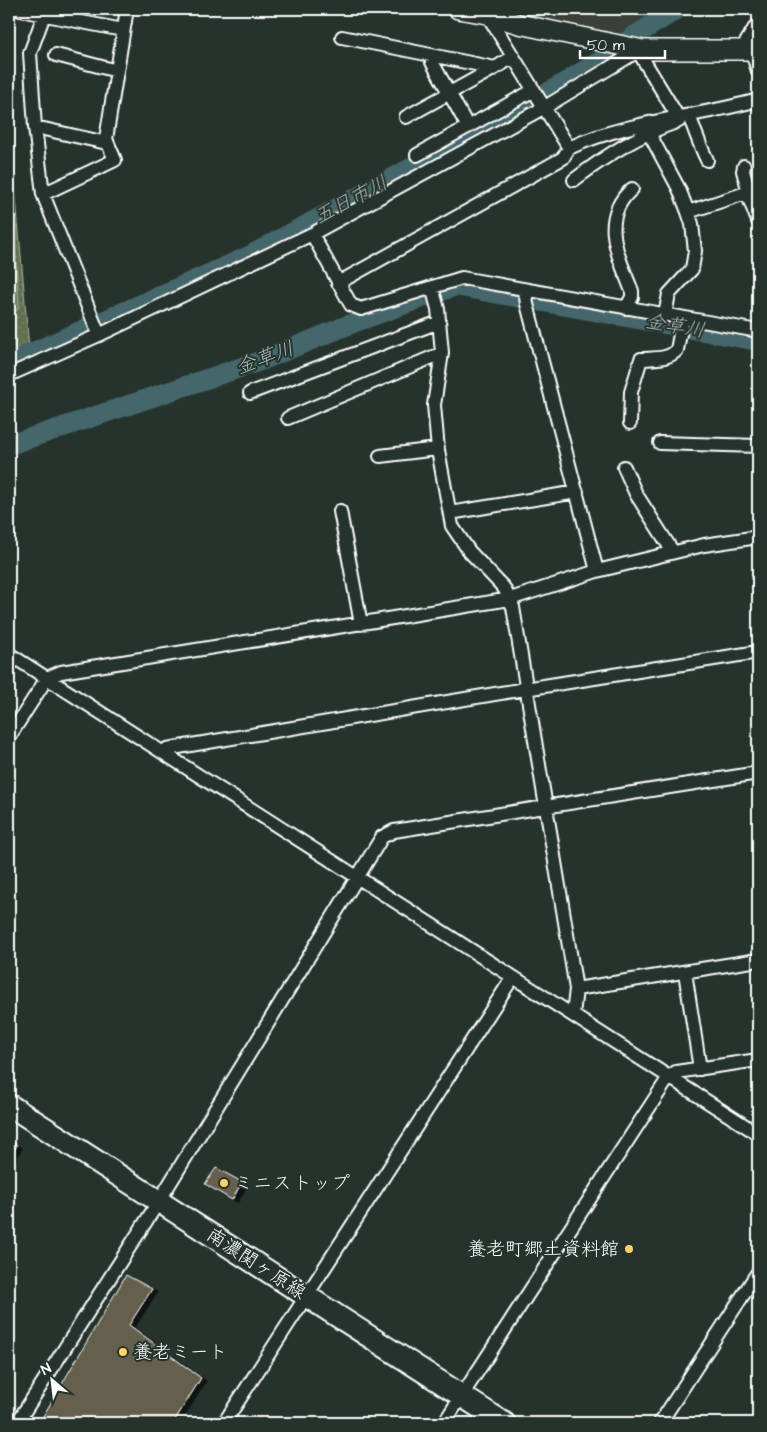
<svg xmlns="http://www.w3.org/2000/svg" width="767" height="1432" font-family="'Architects Daughter','Klee One',sans-serif">
	<style>
		.built { fill: #394137 }
		.park { fill: url(#park-dots); stroke: #b0b8a8 }
		.pitch { fill: #627051; stroke: #b0b8a8 }
		.lines { fill: none; stroke-linecap: round; stroke-linejoin: round }
		.river { stroke: #44666a; stroke-width: 20 }
		.building { fill: #65614e; stroke: #fff; filter: url(#shadow) }
		.street-casing { stroke: #fff; stroke-width: 16 }
		.secondary-casing { stroke: #fff; stroke-width: 22 }
		.primary-casing { stroke: #fff; stroke-width: 25 }
		.street { stroke: #26332d; stroke-width: 12 }
		.secondary { stroke: #26332d; stroke-width: 19 }
		.primary { stroke: #26332d; stroke-width: 21 }
		.poi-dot { fill: #ffd166; stroke: #26332d; stroke-width: 2 }
		.labels { text-anchor: middle; dominant-baseline: central; stroke-width: 4; stroke-linejoin: round; paint-order: stroke }
		.poi-label { font-size: 19px; fill: #fff; stroke: #26332d; text-anchor: start }
		.street-label { font-size: 19px; fill: #fff; stroke: #26332d }
		.water-label { font-size: 20px; font-style: italic; fill: #abbabc; stroke: #26332d }
	</style>
	<defs>
		<pattern id="park-dots" width="8" height="8" patternUnits="userSpaceOnUse" patternTransform="scale(1.25)"><rect width="8" height="8" fill="#627051"/><path d="M2 2h.1M6 6h.1" fill="none" stroke="#7a856b" stroke-width="1.8" stroke-linecap="round"/></pattern>
		<filter id="shadow"><feDropShadow dx="5.5" dy="3" stdDeviation="0" flood-color="#0009"/></filter>
	</defs>
	<rect width="100%" height="100%" fill="#26332d"/>
	<filter id="ink" filterUnits="userSpaceOnUse"><feTurbulence type="fractalNoise" baseFrequency=".02" numOctaves="2"/><feDisplacementMap in="SourceGraphic" scale="10" xChannelSelector="R" yChannelSelector="G"/><feConvolveMatrix kernelMatrix="1 2 1 2 8 2 1 2 1" color-interpolation-filters="sRGB"/></filter>
	<g filter="url(#ink)">
		<path class="built" d="M512,9H663L627,35L521,13Z"/>
		<path class="park" d="M9,116L29,349L9,358Z"/>
		<path class="pitch" d="M9,231L15,249L19,306L9,324Z"/>
		<g class="lines">
			<path class="river" d="M533,300L758,341
				M9,363L249,256L534,101L613,53L634,36L678,9
				M9,445L263,360L358,321L455,286L521,298"/>
		</g>
		<path class="building" d="M9,1140L17,1145L9,1159Z
			M216,1168L242,1182L232,1200L205,1184Z
			M126,1275L152,1289L129,1325L201,1378L173,1423H39Z"/>
		<g class="lines">
			<defs>
				<path id="street" d="M15,9L123,30
					M487,14L569,148C629,120 695,118 758,100
					M44,15L30,53L35,127L43,194L99,335
					M342,37L495,68L513,57
					M742,49L754,29L758,25
					M751,49L758,71
					M56,55L117,71
					M431,55L432,62L468,127
					M689,115C695,131 699,144 707,160
					M406,117L495,68
					M35,127L102,142L107,141
					M649,133L679,189L688,212L692,224L695,251L692,269L669,294L665,315
					M417,155L534,90
					M744,166L743,171L749,192
					M574,180C608,154 638,135 679,121L678,117L638,51
					M747,193L758,221
					M43,194L115,160L106,139L127,9
					M688,212L758,189
					M312,234L351,305L361,309L462,278L758,331
					M338,283L563,158L569,148
					M432,287L438,309L442,353L434,405L438,450L452,526L469,551L504,588L513,607L576,989L573,1015
					M525,290L527,304L597,571
					M626,308L632,297V291C619,257 598,219 632,189
					M9,375L99,335L312,234L545,107L636,52L643,50
					M250,393L439,322
					M288,418L442,353
					M630,423L631,392L641,359C653,358 668,360 677,350L683,318
					M660,443L758,446
					M380,456L437,449
					M624,467L636,494L673,552
					M340,511L361,624
					M450,513L577,492
					M9,654L758,1134
					M9,737L47,678L61,672L510,599L597,571L704,545L758,537
					M163,752L167,749L525,689L758,652
					M685,972L700,1069
					M576,989L758,960
					M17,1423L159,1201L382,837L394,831L758,773
					M224,1423L513,977
					M444,1423L669,1077L676,1072L758,1060
					M660,1423L758,1272"/>
				<path id="secondary" d="M458,9L487,14
					M483,9L487,14L519,24L643,50H758"/>
				<path id="primary" d="M9,1105L504,1423"/>
			</defs>
			<use href="#street" class="street-casing"/>
			<use href="#secondary" class="secondary-casing"/>
			<use href="#primary" class="primary-casing"/>
			<use href="#street" class="street"/>
			<use href="#secondary" class="secondary"/>
			<use href="#primary" class="primary"/>
		</g>
	</g>
	<g class="poi-dot">
		<circle cx="224" cy="1183" r="5"/>
		<circle cx="629" cy="1249" r="5"/>
		<circle cx="123" cy="1352" r="5"/>
	</g>
	<g class="labels">
		<g class="poi-label">
			<text x="234" y="1183">ミニストップ</text>
			<text x="619" y="1249" text-anchor="end">養老町郷土資料館</text>
			<text x="133" y="1352">養老ミート</text>
		</g>
		<g class="street-label">
			<text transform="translate(256 1264) rotate(33)">南濃関ヶ原線</text>
		</g>
		<g class="water-label">
			<text transform="translate(351 200) rotate(-28)">五日市川</text>
			<text transform="translate(675 326) rotate(10)">金草川</text>
			<text transform="translate(265 358) rotate(-20)">金草川</text>
		</g>
	</g>
	<rect width="767" height="1432" fill="none" stroke="#26332d" stroke-width="30"/>
	<rect x="15" y="15" width="737" height="1402" fill="none" stroke="#fff" stroke-width="2" filter="url(#ink)"/>
	<g transform="translate(52 1380) rotate(332)" stroke="#26332d" stroke-width="4" paint-order="stroke">
	<path d="M0-4L9 19L0 12L-9 19Z" fill="#ffffff"/>
	<text y="-8" font-size="14" font-weight="bold" text-anchor="middle" fill="#ffffff">N</text>
	</g>
	<path d="M580 50v8h85v-8" fill="none" stroke="#ffffff" stroke-width="2.5"/>
	<text x="587" y="50" font-size="15" fill="#ffffff" stroke="#26332d" stroke-width="4" paint-order="stroke">50 m</text>
</svg>
